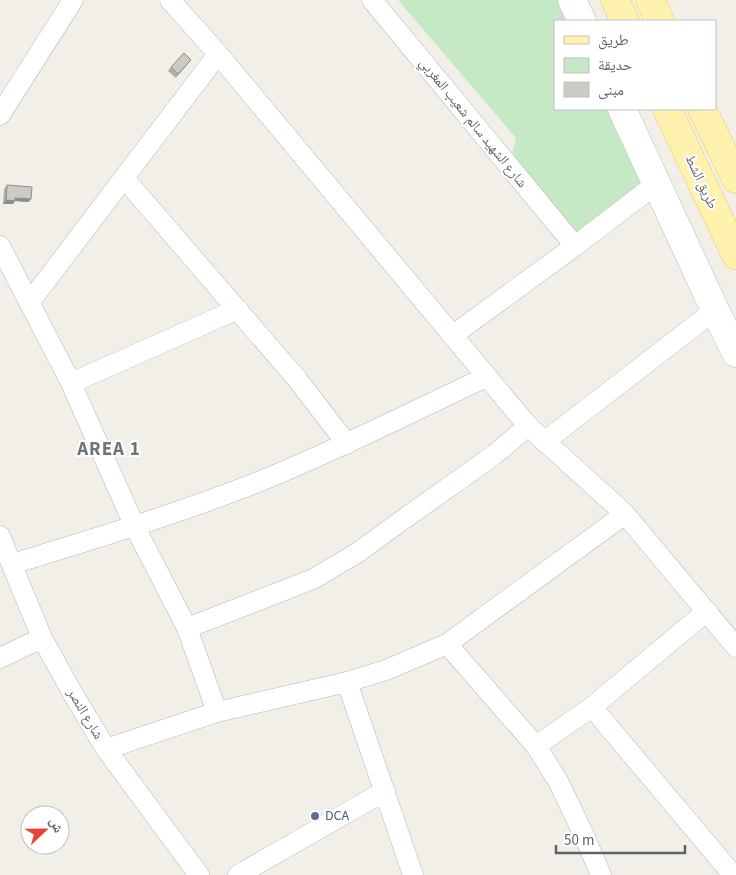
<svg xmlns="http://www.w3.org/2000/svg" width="736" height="875" font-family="'Source Sans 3','Noto Naskh Arabic',sans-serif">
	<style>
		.green { fill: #c5e8c5 }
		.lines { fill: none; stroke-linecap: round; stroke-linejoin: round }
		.street-casing { stroke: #b5b8bc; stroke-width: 21 }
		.secondary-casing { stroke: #b6babf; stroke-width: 29 }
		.primary-casing { stroke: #f2c960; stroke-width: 29 }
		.street { stroke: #fff; stroke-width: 20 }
		.secondary { stroke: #fff; stroke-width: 28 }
		.primary { stroke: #fff2af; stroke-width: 28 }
		.wall { fill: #afaea9 }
		.shaded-wall { fill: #8f8d8a }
		.building { fill: #cccac5; stroke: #8f8d8a }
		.service-dot { fill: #5c6f8a; stroke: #fff; stroke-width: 2 }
		.labels { text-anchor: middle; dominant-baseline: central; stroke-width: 4; stroke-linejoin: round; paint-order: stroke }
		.street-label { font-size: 14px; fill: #5f6368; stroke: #fff }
		.service-label { font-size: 14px; fill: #4e5e75; stroke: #fff; text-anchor: start }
		.district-label { font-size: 19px; font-weight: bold; letter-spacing: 1px; fill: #70757a; stroke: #fff }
	</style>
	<rect width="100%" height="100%" fill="#f1efe8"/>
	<path class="green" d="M398,0H558L568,21H555V109H610L643,177L640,189L578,236L512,155L516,138Z"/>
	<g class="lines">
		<defs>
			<path id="street" d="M170,0L218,54L528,426L625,514L736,647
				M372,0L575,246
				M0,115L73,0
				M124,178L297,379L347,444
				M0,246L71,383L135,527L187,628L217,712
				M29,303L218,54
				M453,335L575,246L656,184
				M71,383L238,309
				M544,442L715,310
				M0,536L42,638L73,694L106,749L199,875
				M12,564C97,538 181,513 263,480C339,449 412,412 486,377
				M187,628L313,579L357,553L401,521L494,455L528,426
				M447,644L536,746L558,781L583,833L601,875
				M0,658L42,638
				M347,682L413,875
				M592,707L733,875
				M536,746L592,707L707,611
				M106,749L217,712L347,682L386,670L447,644L625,514
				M238,875L385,791"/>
			<path id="secondary" d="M572,0L582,21
				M622,109L715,310L736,353"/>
			<path id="primary" d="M615,0L625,21
				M650,0L660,21
				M667,109L736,255
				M702,109L736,179"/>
		</defs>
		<use href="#street" class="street-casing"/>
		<use href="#secondary" class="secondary-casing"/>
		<use href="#primary" class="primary-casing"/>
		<use href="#street" class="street"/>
		<use href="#secondary" class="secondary"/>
		<use href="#primary" class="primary"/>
	</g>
	<path class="wall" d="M191,60L176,78L168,71L171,67Z
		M7,185L29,202L15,201L13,204H3L4,189Z"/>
	<path class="shaded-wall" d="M15,198L31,199L29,202L15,201L13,204H3L6,200Z"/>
	<path class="building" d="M184,53L191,60L178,74L171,67Z
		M7,185L32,187L31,199L15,198V201L6,200Z"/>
	<circle class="service-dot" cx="315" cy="816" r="5"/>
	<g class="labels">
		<g class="street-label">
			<text transform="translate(473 123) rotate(51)">شارع الشهيد سالم شعيب المغربي</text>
			<text transform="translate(701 182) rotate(65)">طريق الشط</text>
			<text transform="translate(85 714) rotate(59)">شارع النصر</text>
		</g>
		<g class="service-label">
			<text x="325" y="816">DCA</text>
		</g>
		<g class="district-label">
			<text x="109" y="449">AREA 1</text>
		</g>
	</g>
	<rect x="554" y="20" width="162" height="90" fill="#ffffff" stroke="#bfc1c3"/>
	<rect x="564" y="36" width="25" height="8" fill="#fff2af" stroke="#bfc1c3"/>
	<text x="598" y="45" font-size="15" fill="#5f6368">طريق</text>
	<rect x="564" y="58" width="25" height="15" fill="#c5e8c5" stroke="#bfc1c3"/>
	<text x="598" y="70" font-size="15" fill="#5f6368">حديقة</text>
	<rect x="564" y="82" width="25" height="15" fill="#cccac5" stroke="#bfc1c3"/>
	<text x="598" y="95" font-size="15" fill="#5f6368">مبنى</text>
	<g transform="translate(45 830) rotate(68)"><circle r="24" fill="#ffffff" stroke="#bfc1c3"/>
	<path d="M0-4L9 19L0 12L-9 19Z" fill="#ea4335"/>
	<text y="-8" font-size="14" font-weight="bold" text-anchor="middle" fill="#5f6368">ش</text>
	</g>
	<path d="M556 845v8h129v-8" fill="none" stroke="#5f6368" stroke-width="2.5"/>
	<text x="564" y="845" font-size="15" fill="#5f6368" stroke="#ffffff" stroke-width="4" paint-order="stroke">50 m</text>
</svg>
